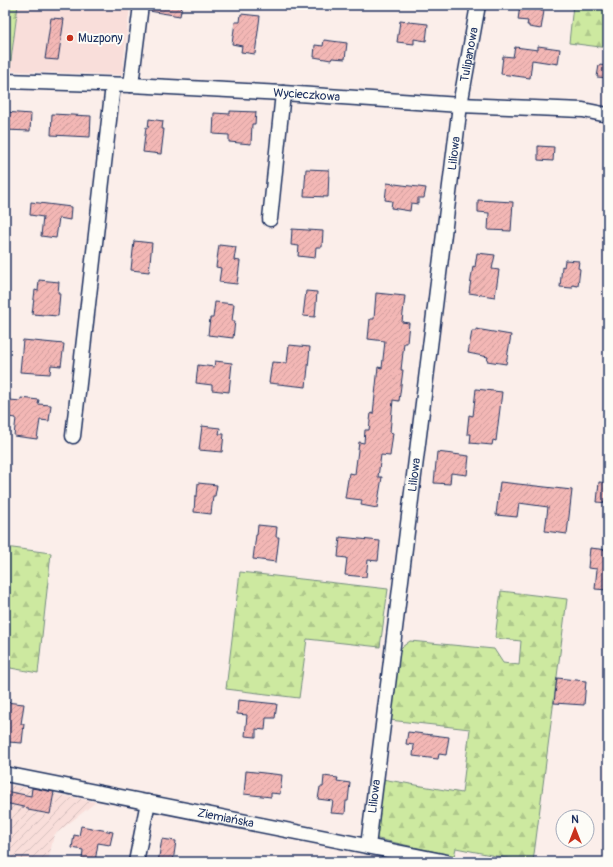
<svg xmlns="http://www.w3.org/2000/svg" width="613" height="867" font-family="Pangolin,sans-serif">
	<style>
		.built { fill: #f9deda }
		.industrial { fill: url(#industrial-furrows) }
		.forest { fill: url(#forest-firs); stroke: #748c7f }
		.building { fill: url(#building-hatch); stroke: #1b2f5e }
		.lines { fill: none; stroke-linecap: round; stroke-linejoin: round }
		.street-casing { stroke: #1b2f5e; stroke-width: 17 }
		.street { stroke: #fdfcf7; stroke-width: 14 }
		.poi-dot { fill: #c8321e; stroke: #fdfcf7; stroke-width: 1.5 }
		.labels { text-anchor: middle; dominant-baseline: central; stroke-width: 4; stroke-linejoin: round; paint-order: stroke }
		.poi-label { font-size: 12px; fill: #1b2f5e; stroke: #fdfcf7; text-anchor: start }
		.street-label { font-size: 12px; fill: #1b2f5e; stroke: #fdfcf7 }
	</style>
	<defs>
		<pattern id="industrial-furrows" width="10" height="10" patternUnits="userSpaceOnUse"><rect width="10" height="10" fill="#f9deda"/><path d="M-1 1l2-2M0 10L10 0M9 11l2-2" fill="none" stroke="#d5bfbe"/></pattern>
		<pattern id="forest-firs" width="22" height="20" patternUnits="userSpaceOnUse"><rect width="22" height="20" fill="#cde9a0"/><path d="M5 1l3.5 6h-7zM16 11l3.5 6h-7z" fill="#afc88c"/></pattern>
		<pattern id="building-hatch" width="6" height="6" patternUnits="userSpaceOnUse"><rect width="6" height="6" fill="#f3b7b5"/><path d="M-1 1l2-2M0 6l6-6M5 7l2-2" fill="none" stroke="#d09e9e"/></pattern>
	</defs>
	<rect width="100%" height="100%" fill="#fbeeea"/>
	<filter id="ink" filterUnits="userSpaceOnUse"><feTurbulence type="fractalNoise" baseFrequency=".025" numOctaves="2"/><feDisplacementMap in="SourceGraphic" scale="8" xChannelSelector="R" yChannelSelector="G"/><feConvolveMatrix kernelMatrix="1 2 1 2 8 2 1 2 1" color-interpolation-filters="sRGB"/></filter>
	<g filter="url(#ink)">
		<path class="built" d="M18,5H130L122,75L10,71Z"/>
		<path class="industrial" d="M5,784L96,802L54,835L48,862H5Z"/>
		<path class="forest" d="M5,5H18L9,76L5,75Z
			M573,5H608V48L569,43Z
			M5,547L51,553L38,673L5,667Z
			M240,572L388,589L380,647L307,639L299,698L226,689Z
			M501,591L567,599L533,862H526L456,848L454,856L374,838L382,779L462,793L470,729L389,720L398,650L410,641L494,649L503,663L519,665L521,641L495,638Z"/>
		<path class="building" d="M149,5H182L180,16L149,11Z
			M520,5H542L541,11H544L541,29L529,27V25H527L528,21L518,20Z
			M241,14L260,16L255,54L241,52L242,46L232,44L235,22H240Z
			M51,18L64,19L58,60L45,59Z
			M400,21L428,24L426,41L414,39V44L397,42Z
			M324,40L347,43L345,59L332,58L331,60L314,57L315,45L323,46Z
			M538,46L560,49L558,64L532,60L530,78L501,74L503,56L513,57L515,47L538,50Z
			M599,65L608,66V78L597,77Z
			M230,111L256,112L255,124H252L251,144L229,142V135L213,134L214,113L230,114Z
			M5,112L31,114L30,131L5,130Z
			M52,114L91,116L90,137L51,135Z
			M149,119L163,121L162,129H164L161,154L143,152L146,127L148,128Z
			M538,146L554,147L553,161L538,160Z
			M306,169L329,170L328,197L304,196Z
			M387,183L426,188L424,198H418V204L411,203L410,211L391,208L392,201L385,200Z
			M478,200L513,202L511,231L488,230L489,213L478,212Z
			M31,202L71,207L70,220L59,218L56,238L41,236L43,217L30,215Z
			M292,229L323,231L322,247H316L315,258L298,256L299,246L291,245Z
			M134,241L152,243L149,272L131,270Z
			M219,245L236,247L234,260L240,261L237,284L219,282L221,268L216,267Z
			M477,253L495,255L492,269L499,270L495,297L469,293L473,266L475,267Z
			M565,260L579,261L578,268L580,269L578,286L572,285V288L560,287L562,266L564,267Z
			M39,280L59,282L58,293H60L58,316L32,314L35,290L38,291Z
			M306,291L317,292L315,317L303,316Z
			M376,293L405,296L402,322L409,323L407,343H404L401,370H403L399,401L393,400L390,432L393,433L390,456L381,455L378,477H382L377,508L361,505L362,500L345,498L349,473L355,474L359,442L364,443L365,430H369L371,413L373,414L378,367L382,368L385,341L368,339L370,319H374Z
			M215,302L234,304L232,321H235L233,338L208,335L210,318H213Z
			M476,329L511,335L506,364L487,361L488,357L468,353L472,331H476Z
			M23,340L64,344L61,366L51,365L50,374L20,372Z
			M289,345L310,347L306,387L269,383L272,362L287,363Z
			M215,361L232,363L229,392L212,390V385L196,383L198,365L214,367Z
			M476,389L502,392L496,441L493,440L492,445L470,443L471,434H467L469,415L473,416Z
			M21,398L39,400L38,404L51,405L49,421L40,420L37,439L14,436L16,418L8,417L10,400L21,401Z
			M202,426L220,428L219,434H224L222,452L199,450Z
			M437,452L469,456L467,475L451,473L450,484L434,483Z
			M500,482L572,490L567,534L545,531L548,507L519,503L517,517L496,515Z
			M599,482L608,483V503L597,502Z
			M198,483L217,485L215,496H213L211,514L194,512L195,496H197Z
			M258,525L277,527L276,537H279L276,562L253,559L256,535H257Z
			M340,537L380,541L378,561L368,560L366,577L345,575L347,558L338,557Z
			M590,548L608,550V590L595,589L597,569L588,568Z
			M557,678L586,681L584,705L554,703Z
			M238,700L277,704L275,718H266L265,730L256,729V737L245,736L247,715L237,714Z
			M5,702L24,704L21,724H24L22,743L8,742V735L5,734Z
			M408,732L449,737L446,755L439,754L438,759L413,756L414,745L406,744Z
			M246,771L282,775L280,794L271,793V797L244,794Z
			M324,776L338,778L337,781L350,783L348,801H346L345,814L331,813L333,801L318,799L320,787H323Z
			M32,788L54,792L50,814L28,810V808L5,803V791L31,796Z
			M81,826L113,832L110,845L98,843L95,862L82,860L83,850L72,848L74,835L79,836Z
			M162,839L176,841L173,862H158Z"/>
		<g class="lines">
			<defs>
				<g id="street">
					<path id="s1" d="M5,81L131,85L283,93L460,105L583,110L608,115"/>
					<path d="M131,85L141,5"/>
					<path d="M270,219L283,93"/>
					<path d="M73,436L113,85"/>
					<path id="s2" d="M5,774L447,862"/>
					<path id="s3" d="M368,846L460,105L478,5"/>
					<path d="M136,862L148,802"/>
				</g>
			</defs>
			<use href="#street" class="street-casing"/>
			<use href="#street" class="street"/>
		</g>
	</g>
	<circle class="poi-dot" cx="70" cy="38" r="4"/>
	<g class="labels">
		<g class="poi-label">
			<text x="78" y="38">Muzpony</text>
		</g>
		<g class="street-label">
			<text stroke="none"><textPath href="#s3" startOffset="798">Tulipanowa</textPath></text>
			<text stroke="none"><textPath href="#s1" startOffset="302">Wycieczkowa</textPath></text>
			<text stroke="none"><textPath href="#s3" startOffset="698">Liliowa</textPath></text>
			<text stroke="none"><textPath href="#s3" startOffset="374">Liliowa</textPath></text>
			<text stroke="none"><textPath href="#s3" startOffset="50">Liliowa</textPath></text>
			<text stroke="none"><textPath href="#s2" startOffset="225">Ziemiańska</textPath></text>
		</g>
	</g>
	<rect width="613" height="867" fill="none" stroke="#fdfcf7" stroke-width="20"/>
	<rect x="10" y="10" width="593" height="847" fill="none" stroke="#1b2f5e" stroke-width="1.5" filter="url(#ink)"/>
	<g transform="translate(575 829)"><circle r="19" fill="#fdfcf7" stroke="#a3aaba"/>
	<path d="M0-3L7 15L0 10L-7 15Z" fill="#c8321e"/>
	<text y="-6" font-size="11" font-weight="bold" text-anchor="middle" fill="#1b2f5e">N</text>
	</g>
</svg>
